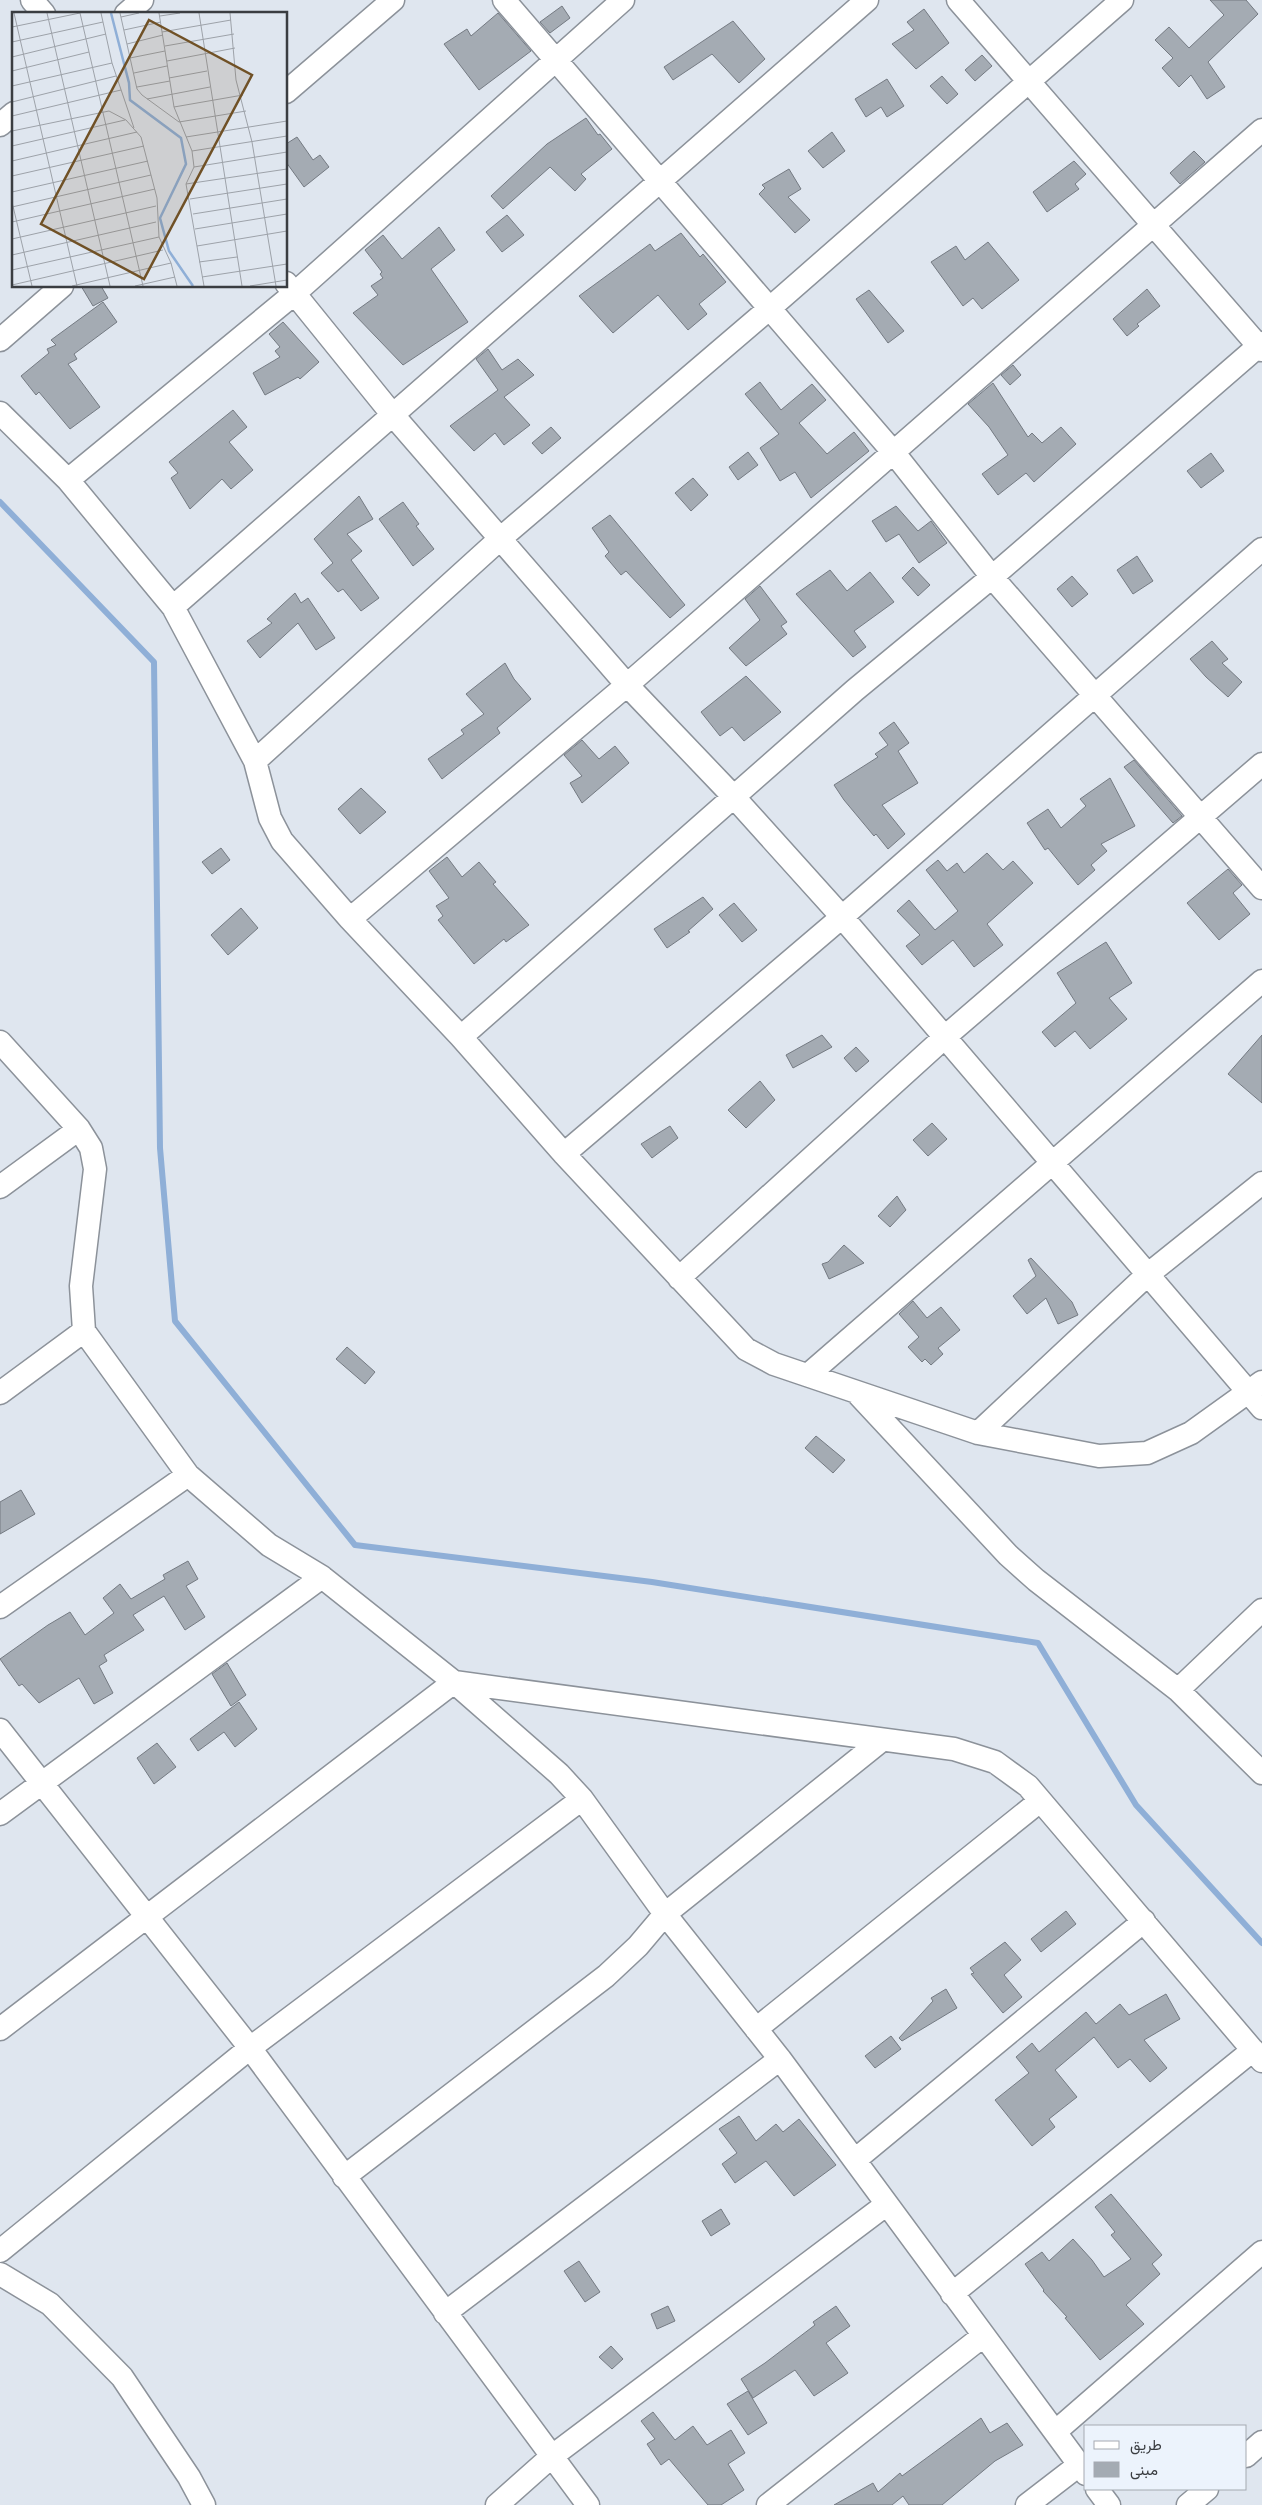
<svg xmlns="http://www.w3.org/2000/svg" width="1262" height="2505" font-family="Mulish,Vazirmatn,sans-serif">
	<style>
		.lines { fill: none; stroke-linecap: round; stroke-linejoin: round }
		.stream { stroke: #8fafd7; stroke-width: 6 }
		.building { fill: #a4abb3; stroke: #747a82 }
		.minor-casing { stroke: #8c929a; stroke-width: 25 }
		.minor { stroke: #fff; stroke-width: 22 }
		.inset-river { fill: none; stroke: #8fafd7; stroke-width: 2.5 }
		.inset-road { fill: none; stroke: #9da2a9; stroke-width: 1 }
		.view { fill: #705126; fill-opacity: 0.15; stroke: #705126; stroke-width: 2.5 }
		.inset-edge { fill: none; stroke: #3a3d41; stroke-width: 2.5 }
	</style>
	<rect width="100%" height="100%" fill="#dfe6ef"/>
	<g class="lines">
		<path class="stream" d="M0,502L154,662L160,1148L175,1321L355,1545L652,1582L1038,1643L1136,1805L1262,1943"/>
	</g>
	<path class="building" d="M1210,0H1246L1258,14L1208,62L1225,87L1207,99L1191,75L1179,87L1162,68L1173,58L1155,40L1169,27L1189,48L1224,15Z
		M562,6L570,18L550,33L540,22Z
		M924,9L949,43L916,69L892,44L914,30L907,22Z
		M498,13L531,51L479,90L444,44L467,29L471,36Z
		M733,21L765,59L739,83L712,54L673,80L664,67Z
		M982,55L992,66L975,81L965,70Z
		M942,76L958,94L947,104L930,86Z
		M887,79L904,106L887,117L881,107L866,117L855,99Z
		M586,118L598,135L600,134L612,149L581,174L586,179L575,191L550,167L503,209L491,196L547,144Z
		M832,132L845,151L823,168L808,151Z
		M297,137L313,160L320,155L329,167L304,187L286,162V144Z
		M1194,151L1205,162L1180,184L1170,173Z
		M1074,161L1086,174L1075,184L1079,189L1047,212L1033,192Z
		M789,169L801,189L788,197L810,220L795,233L759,194L765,188L762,185Z
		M507,215L524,235L502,252L486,232Z
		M439,227L455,250L431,269L468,322L403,365L353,313L378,295L371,286L383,278L380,274L382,272L365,250L383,235L402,259Z
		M681,233L700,257L703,254L726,282L699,304L707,314L688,330L658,295L613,333L579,296L650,244L655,251Z
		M988,242L1019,280L982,309L973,298L963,306L931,262L956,246L965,260Z
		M81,286H101L108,298L93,306Z
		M1147,289L1160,306L1137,324L1139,326L1127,336L1113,319Z
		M869,290L904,331L888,343L856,299Z
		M103,302L117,322L74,354L77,359L68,364L100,407L70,429L39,392L36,395L21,376L49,353L47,349L56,345L51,340Z
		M283,322L319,362L300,379L298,377L265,395L253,373L280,357L275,351L280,347L269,334Z
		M488,349L502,370L518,359L534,375L504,397L530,425L504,445L495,433L474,451L450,426L498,390L476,359Z
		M1013,365L1021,375L1010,385L1001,375Z
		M760,382L781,410L812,384L826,400L799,423L827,454L854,432L869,451L811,498L795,472L780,481L760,448L779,434L745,394Z
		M993,383L1028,437L1032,433L1042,443L1061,427L1076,444L1034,482L1026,473L998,495L982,474L1008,455L989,427L968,404Z
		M233,410L247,427L229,442L253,470L231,489L222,479L190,509L171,478L178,473L169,462Z
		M551,427L561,438L542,454L532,443Z
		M748,452L758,465L738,480L729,467Z
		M1211,453L1224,471L1201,488L1187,471Z
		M693,478L708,495L691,511L675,493Z
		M359,496L373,519L347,534L362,551L351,560L379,598L361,611L343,589L338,592L321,573L333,563L314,539Z
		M403,502L419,524L416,526L434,549L413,566L379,519Z
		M896,506L918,531L931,521L947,543L919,563L899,534L886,542L872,521Z
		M610,515L685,605L670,618L626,571L621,575L605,556L609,552L592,528Z
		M1137,556L1153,581L1133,594L1117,570Z
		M913,567L930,585L918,596L902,578Z
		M830,570L847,591L870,572L894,602L854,631L866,647L853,657L796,594Z
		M1072,576L1088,594L1072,607L1057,589Z
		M760,586L787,622L781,626L787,634L746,666L729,648L760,620L745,599Z
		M295,593L301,603L308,598L335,638L316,650L298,623L260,658L247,641L272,623L267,619Z
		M1212,641L1228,659L1222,663L1242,682L1228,697L1206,677L1190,659Z
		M505,663L514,679L531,699L497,728L500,733L442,779L428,759L464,734L461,730L484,714L466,694Z
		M746,676L781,712L744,741L732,727L720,736L701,712Z
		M894,722L909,743L898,751L918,783L882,805L905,834L888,849L876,834L874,836L844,800L834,785L878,757L875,754L888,745L879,733Z
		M582,740L599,759L615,746L629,763L582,803L570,783L582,776L564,755Z
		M1134,760L1182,816L1173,823L1124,767Z
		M1110,778L1135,826L1101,844L1107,851L1091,865L1095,870L1078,885L1048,848L1045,850L1027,823L1048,809L1061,828L1086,806L1080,799Z
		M361,788L386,812L360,834L338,809Z
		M221,848L230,860L212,874L202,862Z
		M987,853L1003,870L1013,861L1033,883L987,924L1003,945L974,967L953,940L922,965L906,946L920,935L897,911L909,900L935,930L958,911L926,870L938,860L947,871L957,863L964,873Z
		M447,857L462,877L479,862L496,882L493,884L529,925L506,942L504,939L474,964L438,920L443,916L436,906L449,898L429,871Z
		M1228,869L1242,885L1233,893L1250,914L1219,940L1187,903Z
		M703,897L713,909L688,931L690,932L667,948L654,929Z
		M734,903L757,930L742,942L719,915Z
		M241,908L258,928L228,955L211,935Z
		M1106,942L1132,983L1109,998L1127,1019L1090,1049L1075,1031L1055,1047L1042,1032L1076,1003L1057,973Z
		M822,1035L832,1047L793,1068L786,1055Z
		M1262,1035V1103L1228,1074Z
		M856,1047L869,1061L856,1072L844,1058Z
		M760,1081L775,1100L746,1128L728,1110Z
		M932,1123L947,1139L928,1156L913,1140Z
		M670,1126L678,1138L652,1158L641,1144Z
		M897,1196L906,1210L890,1227L878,1216Z
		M844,1245L864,1263L829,1279L822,1264L828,1262Z
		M1031,1258L1072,1302L1078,1315L1058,1324L1046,1298L1027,1314L1013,1296L1036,1276L1028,1260Z
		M913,1301L927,1318L941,1307L960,1330L938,1348L943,1354L931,1365L925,1359L922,1362L908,1347L919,1337L899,1314Z
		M347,1347L375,1372L365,1384L336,1359Z
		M816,1436L845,1460L833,1473L805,1448Z
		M21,1490L35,1514L0,1534V1502Z
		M188,1561L198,1579L186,1586L205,1617L185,1630L164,1596L133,1615L144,1630L104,1655L107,1661L99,1666L113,1693L94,1704L79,1678L39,1703L22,1684L19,1686L0,1659L48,1625L70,1612L85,1635L114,1613L103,1598L120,1584L131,1599L165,1579L163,1575Z
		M227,1663L246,1695L231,1706L212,1674Z
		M239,1702L257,1729L235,1747L224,1732L198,1751L190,1739Z
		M157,1743L176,1767L154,1784L137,1758Z
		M1066,1911L1076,1924L1041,1952L1031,1939Z
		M1005,1942L1021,1960L1004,1975L1022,1997L1003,2013L971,1974L974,1973L970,1968Z
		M946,1989L957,2008L902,2041L899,2038L933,2001L931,1998Z
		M1166,1994L1180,2019L1144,2040L1167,2068L1150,2082L1130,2059L1118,2068L1094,2037L1055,2070L1077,2097L1049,2119L1055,2127L1032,2146L995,2100L1029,2073L1016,2057L1032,2043L1039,2052L1086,2012L1096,2024L1120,2004L1129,2015Z
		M891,2036L901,2049L875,2068L865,2056Z
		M739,2116L756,2141L776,2124L783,2132L799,2119L836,2165L794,2196L766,2161L735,2183L722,2164L737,2153L719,2129Z
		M1111,2194L1162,2255L1152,2264L1160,2274L1126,2305L1144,2324L1100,2360L1065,2318L1067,2317L1043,2291L1044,2290L1025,2264L1042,2252L1049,2261L1073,2239L1092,2260L1104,2277L1131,2259L1111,2235L1115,2232L1095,2207Z
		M721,2209L730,2224L711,2236L702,2221Z
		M579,2261L600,2292L585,2302L564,2271Z
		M668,2306L675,2321L657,2329L651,2314Z
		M836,2306L850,2326L826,2343L848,2373L814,2396L795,2370L753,2398L741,2379L765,2363L815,2325L813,2322Z
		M611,2346L623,2359L612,2369L599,2357Z
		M748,2391L767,2423L748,2435L727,2404Z
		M653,2412L675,2440L693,2426L707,2445L731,2430L745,2453L728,2464L744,2490L721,2505H708L669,2459L661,2465L647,2444L655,2439L641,2421Z
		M981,2418L990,2433L1007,2423L1023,2445L995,2461L942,2505H909L903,2496L892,2505H834L873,2483L878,2492L900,2473L902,2476Z"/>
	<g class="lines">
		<defs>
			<path id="minor" d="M32,0L44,14
				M504,0L894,453L992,577L1262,888
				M958,0L1262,350
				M126,14L142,0
				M286,92L393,0
				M0,125L14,113
				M286,283L392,414L627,685L733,796L842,917L1262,1408
				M0,340L62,286
				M0,413L68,480L173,607L255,761L270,818L282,841L350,919L461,1037L564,1154L746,1349L774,1364L978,1433L1099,1456L1147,1453L1191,1433L1262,1382
				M68,480L295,293L623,0
				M173,607L867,0
				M255,761L501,538L770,308L1122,0
				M350,919L627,685L1262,130
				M461,1037L855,690L992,577L1262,343
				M0,1042L79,1129L91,1148L95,1169L81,1286L84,1331L188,1475L269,1545L322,1577L454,1682L559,1774L582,1799L665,1914L780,2059L1086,2474
				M564,1154L842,917L1262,549
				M0,1187L79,1129
				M679,1278L946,1036L1262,764
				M808,1375L1262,981
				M0,1393L84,1331
				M857,1393L1008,1555L1036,1580L1178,1690L1262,1773
				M978,1433L1146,1276L1262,1183
				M0,1607L188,1475
				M1178,1690L1262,1610
				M0,1730L250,2048L588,2505
				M0,1814L322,1577
				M0,2029L454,1682L954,1749L995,1762L1028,1786L1262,2061
				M756,2029L1040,1801
				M855,2160L1144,1921
				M344,2177L606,1976L638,1946L665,1914L882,1740
				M0,2251L250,2048L582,1799
				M0,2274L50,2304L122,2377L189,2477L204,2505
				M952,2294L1253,2050
				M445,2313L780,2059
				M1055,2432L1262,2252
				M1246,2456L1262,2442
				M1097,2489L1109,2505
				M497,2505L551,2457L887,2204
				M768,2505L983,2336
				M1027,2505L1079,2465
				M1188,2505L1207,2489"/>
		</defs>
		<use href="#minor" class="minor-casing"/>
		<use href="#minor" class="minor"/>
	</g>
	<g transform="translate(12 12)">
		<rect width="275" height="275" fill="#dfe6ef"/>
		<path class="inset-river" d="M99,1L117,71L118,88L169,126L174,152L148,206L157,239L181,274"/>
		<path class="inset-road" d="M2,1L65,274M35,1L98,274M68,1L131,274M89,1L100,51L122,116M108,1L125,77L130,83L167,110L234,99M147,1L162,95L180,139L182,155L174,172L192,274M187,1L230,274M218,1L224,68L240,130L264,274M148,4L168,1M109,5L127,1M0,15L68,1M112,18L149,10M150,20L219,8M0,30L91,10M115,32L151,23M153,34L222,22M0,45L94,22M118,46L153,39M155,49L223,36M0,59L77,40M122,61L155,54M157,66L195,59M0,74L100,51M125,75L158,69M135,87L198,75M0,90L104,64M162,95L231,83M0,104L109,78M0,119L97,99L114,108L129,125L145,186L147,225L159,251L165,274M174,125L275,109M0,134L113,108M180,139L275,124M0,149L125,120M182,155L275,140M0,164L132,134M174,172L275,157M0,180L136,149M178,187L275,172M0,190L20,274M0,195L139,163M181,202L275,187M0,210L143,177M183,217L275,202M0,227L144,194M185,234L275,219M0,243L144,210M187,250L225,245M0,258L147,225M190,265L275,252M0,273L151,238M60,274L159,251M123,274L163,265M238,274L275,268"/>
		<path class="view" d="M137,8L240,63L132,267L29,212Z"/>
		<rect width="275" height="275" class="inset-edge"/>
	</g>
	<rect x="1084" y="2425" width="162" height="65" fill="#ecf3fc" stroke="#a5aab1"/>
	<rect x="1094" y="2441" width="25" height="8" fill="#ffffff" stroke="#a5aab1"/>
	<text x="1130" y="2450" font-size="15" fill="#3a3d41">طريق</text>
	<rect x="1094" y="2462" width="25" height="15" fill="#a4abb3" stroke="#a5aab1"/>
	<text x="1130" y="2475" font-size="15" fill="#3a3d41">مبنى</text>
</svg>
